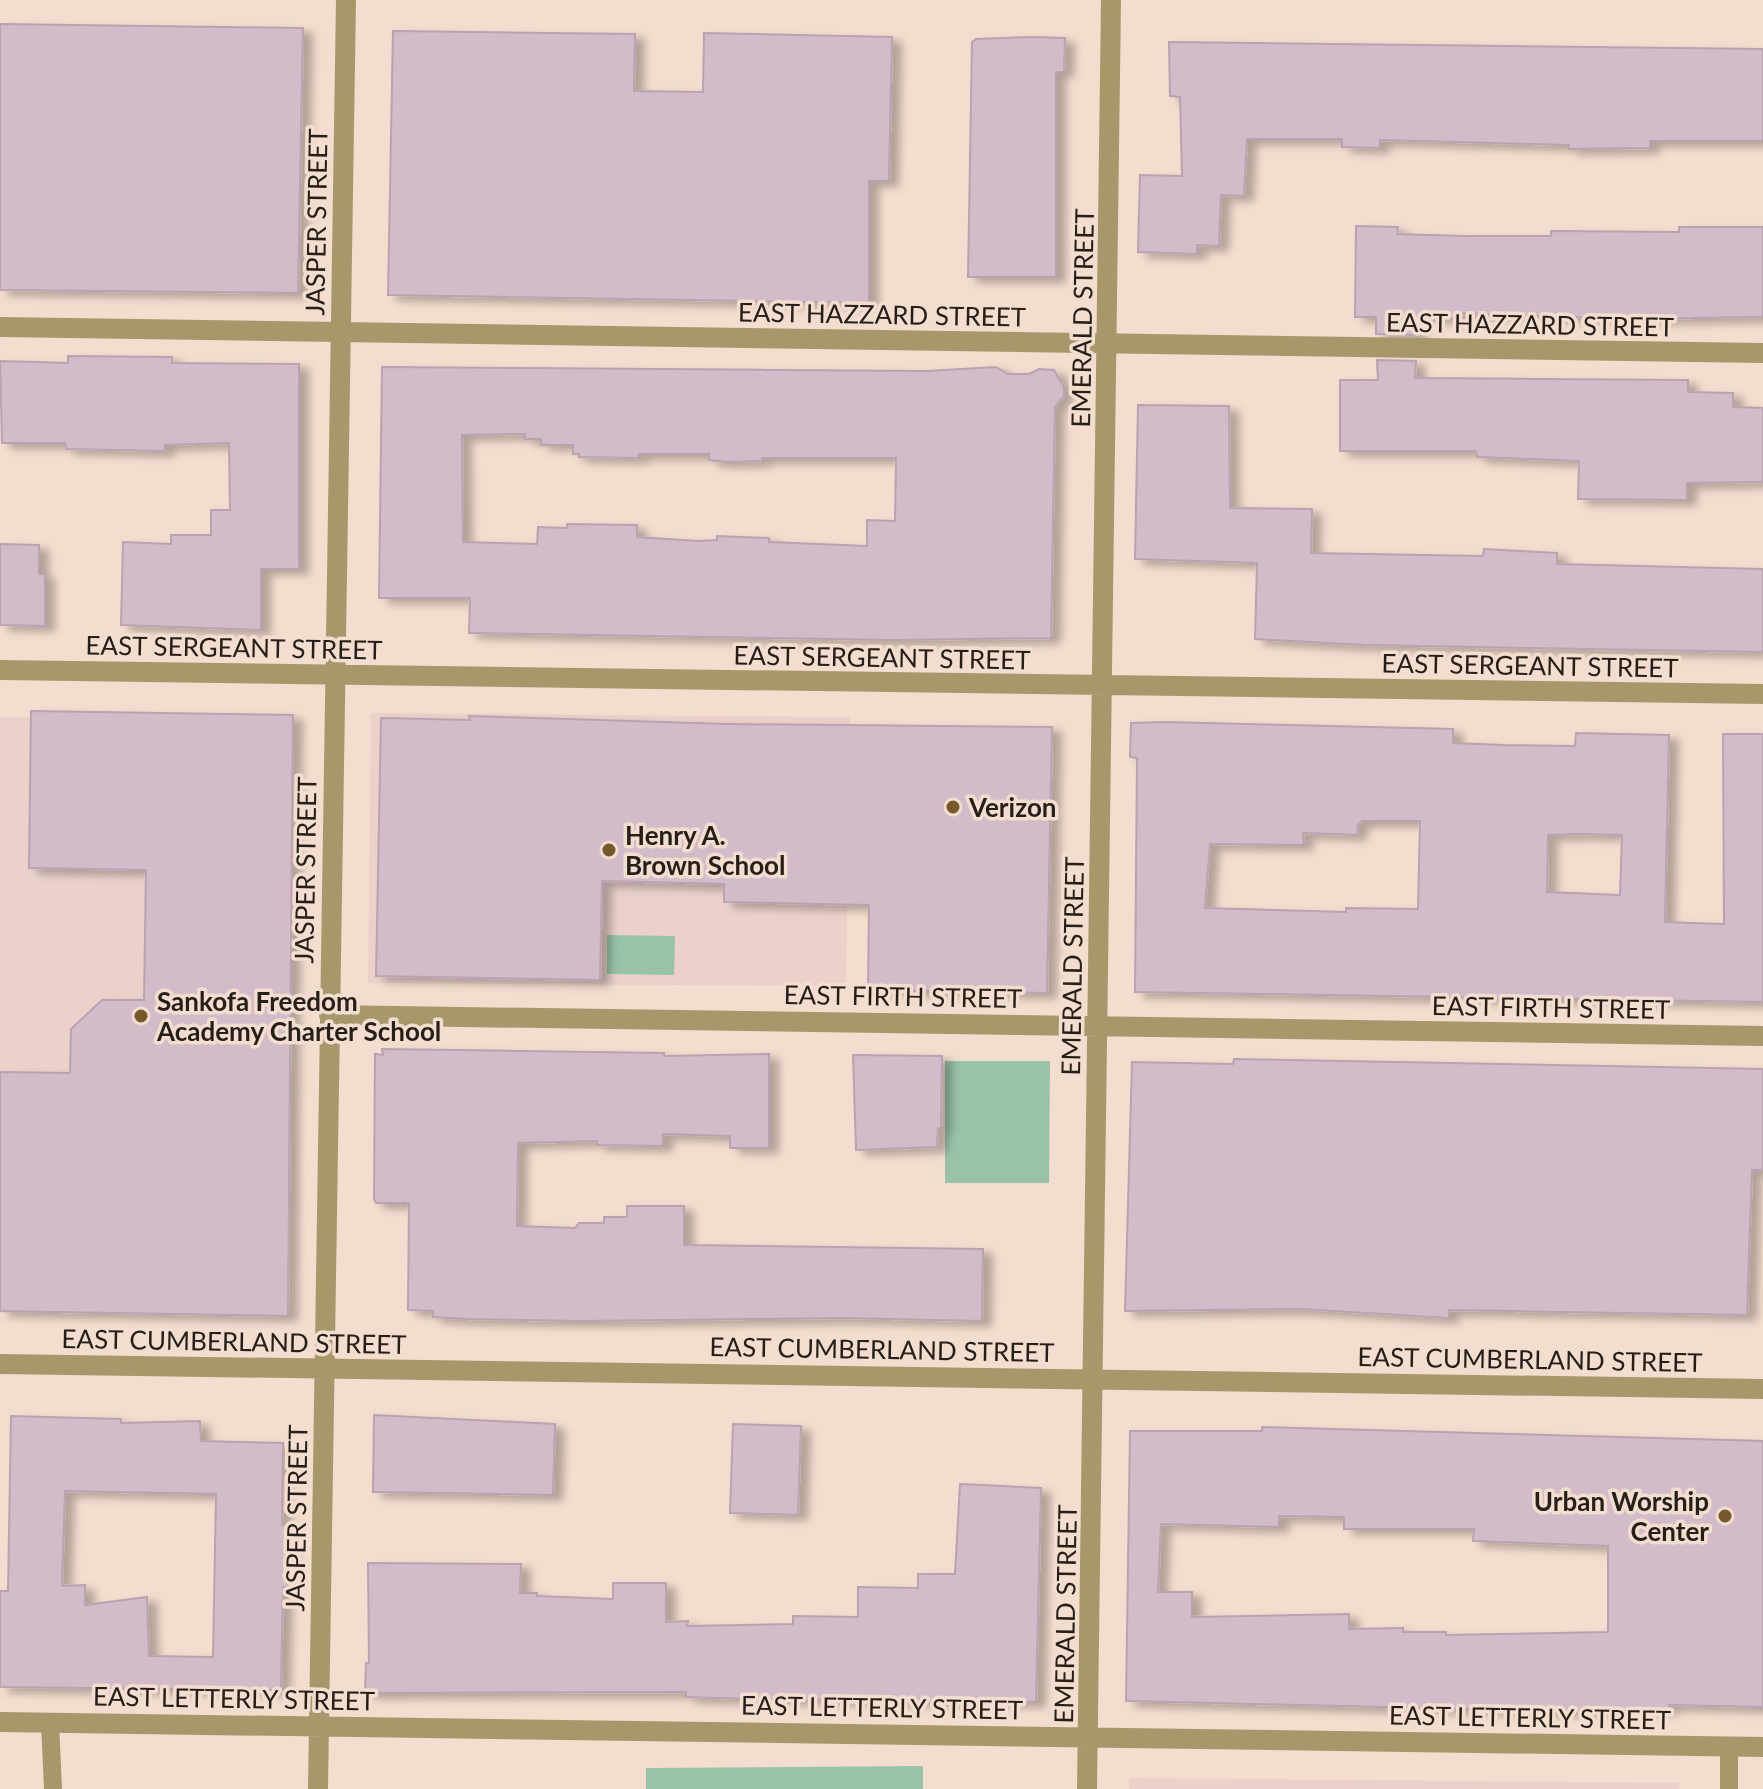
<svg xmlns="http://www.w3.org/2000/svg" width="1763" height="1789" font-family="Lato,sans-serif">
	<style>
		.education { fill: #ebd1ca }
		.green { fill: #99c2a9 }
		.building { fill: #d2bcca; stroke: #b9a3b1; stroke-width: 2; fill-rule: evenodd; filter: url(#shadow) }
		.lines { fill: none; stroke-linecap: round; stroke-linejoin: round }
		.service { stroke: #a7986c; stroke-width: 18 }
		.minor { stroke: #a7986c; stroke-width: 20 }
		.poi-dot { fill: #75592c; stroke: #f3ddce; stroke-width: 3 }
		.labels { text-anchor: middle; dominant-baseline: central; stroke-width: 7; stroke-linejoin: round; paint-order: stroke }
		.street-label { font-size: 26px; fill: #261e19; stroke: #f3ddce }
		.poi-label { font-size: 26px; font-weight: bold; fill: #261e19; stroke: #f3ddce; text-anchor: start }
	</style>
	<defs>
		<filter id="shadow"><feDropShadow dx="9" dy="5" stdDeviation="4" flood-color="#0004"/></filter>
	</defs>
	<rect width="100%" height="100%" fill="#f3ddce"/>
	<path class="education" d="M371,713L850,717L846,986L368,983Z
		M0,717L284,718L279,1314L0,1313Z
		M1129,1778L1680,1783L1679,1789H1129Z"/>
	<path class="green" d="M607,935L675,936L674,975L607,974Z
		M945,1061H1050L1049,1183H945Z
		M923,1766V1789H646V1768Z"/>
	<path class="building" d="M0,24L303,28L298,293L0,290Z
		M393,31L635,34L634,91L703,92L704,33L892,37L889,181H869V303L388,295Z
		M1032,37L1065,38L1064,72H1056V277H968L972,42L976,39Z
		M1169,42L1763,49V141H1650V148L1569,149V145L1380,140V148L1342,147V139H1247L1244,196L1221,195L1219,246L1197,245V254L1138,252L1140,175L1182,176L1180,97L1170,96Z
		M1356,226L1398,227L1397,234L1464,236H1551V231L1679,232V227H1763V317L1622,319L1462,313L1463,319L1418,317L1417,335L1376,334V317H1355Z
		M68,356L172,357V363L299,364V569H261V630L121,625L123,542L171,544V535H211V510H230L229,443L165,445V451L66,449L65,443H2L0,361L68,363Z
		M1377,360L1416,361L1415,378L1688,380V392L1733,393V407L1763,408V482L1687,483V500L1578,499L1579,461L1477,457L1476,451H1340V380H1378Z
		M382,367L926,371L996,367L1008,374H1029L1039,369L1054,370L1064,387V396L1055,407L1051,638L893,640L469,633L470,598H379ZM525,434V439H541V445H573V454H579V457L639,458V454H709V460L727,462L762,461V458H896L895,521L867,520V546L769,542V538L717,536V540L698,541L637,537V525L567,524V528L538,527L537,544L463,542L462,435Z
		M1138,405L1229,406L1230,508L1312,509L1311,553L1483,556L1484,549L1557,553V564L1763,569V652L1364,645L1255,639L1257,563L1135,559Z
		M0,544L39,545V574H45V626L0,625Z
		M31,711L293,715L288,1316L0,1311V1072L70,1073L71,1029L102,1000H144L146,870L29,868Z
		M469,716L727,724L1052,727L1047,993L868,990L869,905L724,902V884L602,881L600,980L376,976L381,718L470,720Z
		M1166,722L1453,729V743L1504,745L1575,746L1576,733L1669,735L1665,922L1724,924L1723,734H1763V1002L1135,992L1137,758L1130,757L1131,723ZM1362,821H1420L1418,909L1346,908V912L1205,908L1210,844L1304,845L1303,833L1357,835L1358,825ZM1579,834L1622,835L1620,895L1547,892L1548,835Z
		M382,1049L664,1053V1056L769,1054V1148H730V1136L663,1134V1146L597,1145V1141L518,1143L517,1226L575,1228L579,1223H604V1217H627V1206H684V1245L983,1249L982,1321L844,1318L580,1321L466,1319L433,1317V1311L408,1310L409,1203H376L374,1199L375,1054L383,1055Z
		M853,1055L942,1056L941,1128H938L937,1147L856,1150Z
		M1234,1059L1763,1069V1170H1752L1747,1315L1449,1310V1318L1301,1309L1125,1311L1132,1062L1233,1064Z
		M374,1415L555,1424L553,1495L373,1492Z
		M11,1416L121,1419V1423L200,1421L201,1441L283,1443L282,1525L289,1526L288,1587H283L281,1690L0,1687V1591H8ZM65,1491L216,1494L213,1657L149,1656L147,1597L85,1605V1585L62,1586Z
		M733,1424L801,1426L798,1515L730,1513Z
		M1262,1427L1763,1441V1707L1669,1705V1709L1554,1711L1126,1701L1130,1431H1262ZM1279,1516L1344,1517V1529H1474L1473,1541L1608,1546V1632L1446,1635V1632H1403V1628L1349,1629V1614L1192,1617V1592H1158L1161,1524L1279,1527Z
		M960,1484L1041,1488L1036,1702L750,1699L686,1697V1692L365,1693L366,1663H369L368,1563L521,1564L520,1593H537V1596L613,1599V1583H666V1622L688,1621L687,1626L793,1624V1616L858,1617V1587L918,1588V1574H955Z"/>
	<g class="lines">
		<path class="service" d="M50,1722L53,1789
			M1729,1789V1746"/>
		<path class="minor" d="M0,327L1763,353
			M0,670L1763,694
			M329,1015L1763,1036
			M0,1364L1763,1389
			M0,1722L1763,1747
			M318,1789L346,0
			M1087,1789L1111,0"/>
	</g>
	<g class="poi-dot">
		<circle cx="953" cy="807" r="8"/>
		<circle cx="609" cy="850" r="8"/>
		<circle cx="141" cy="1016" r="8"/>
		<circle cx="1725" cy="1516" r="8"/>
	</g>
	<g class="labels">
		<g class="street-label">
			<text transform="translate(316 222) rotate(-89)">JASPER STREET</text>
			<text transform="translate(882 314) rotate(1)">EAST HAZZARD STREET</text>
			<text transform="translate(1082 318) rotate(-89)">EMERALD STREET</text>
			<text transform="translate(1530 324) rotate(1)">EAST HAZZARD STREET</text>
			<text transform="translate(234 647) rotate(1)">EAST SERGEANT STREET</text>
			<text transform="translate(882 657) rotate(1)">EAST SERGEANT STREET</text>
			<text transform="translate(1530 665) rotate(1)">EAST SERGEANT STREET</text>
			<text transform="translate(305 870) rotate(-89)">JASPER STREET</text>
			<text transform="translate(1072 966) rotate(-89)">EMERALD STREET</text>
			<text transform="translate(903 996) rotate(1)">EAST FIRTH STREET</text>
			<text transform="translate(1551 1007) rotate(1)">EAST FIRTH STREET</text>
			<text transform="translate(234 1341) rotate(1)">EAST CUMBERLAND STREET</text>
			<text transform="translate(882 1349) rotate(1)">EAST CUMBERLAND STREET</text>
			<text transform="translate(1530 1359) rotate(1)">EAST CUMBERLAND STREET</text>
			<text transform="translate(296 1518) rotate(-89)">JASPER STREET</text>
			<text transform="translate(1065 1614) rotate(-89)">EMERALD STREET</text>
			<text transform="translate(234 1698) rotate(1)">EAST LETTERLY STREET</text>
			<text transform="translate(882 1707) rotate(1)">EAST LETTERLY STREET</text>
			<text transform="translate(1530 1717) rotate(1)">EAST LETTERLY STREET</text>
		</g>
		<g class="poi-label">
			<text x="969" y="807">Verizon</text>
			<text x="625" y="835">Henry A.<tspan x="625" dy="30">Brown School</tspan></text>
			<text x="157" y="1001">Sankofa Freedom<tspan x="157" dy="30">Academy Charter School</tspan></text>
			<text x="1709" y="1501" text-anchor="end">Urban Worship<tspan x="1709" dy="30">Center</tspan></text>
		</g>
	</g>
</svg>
